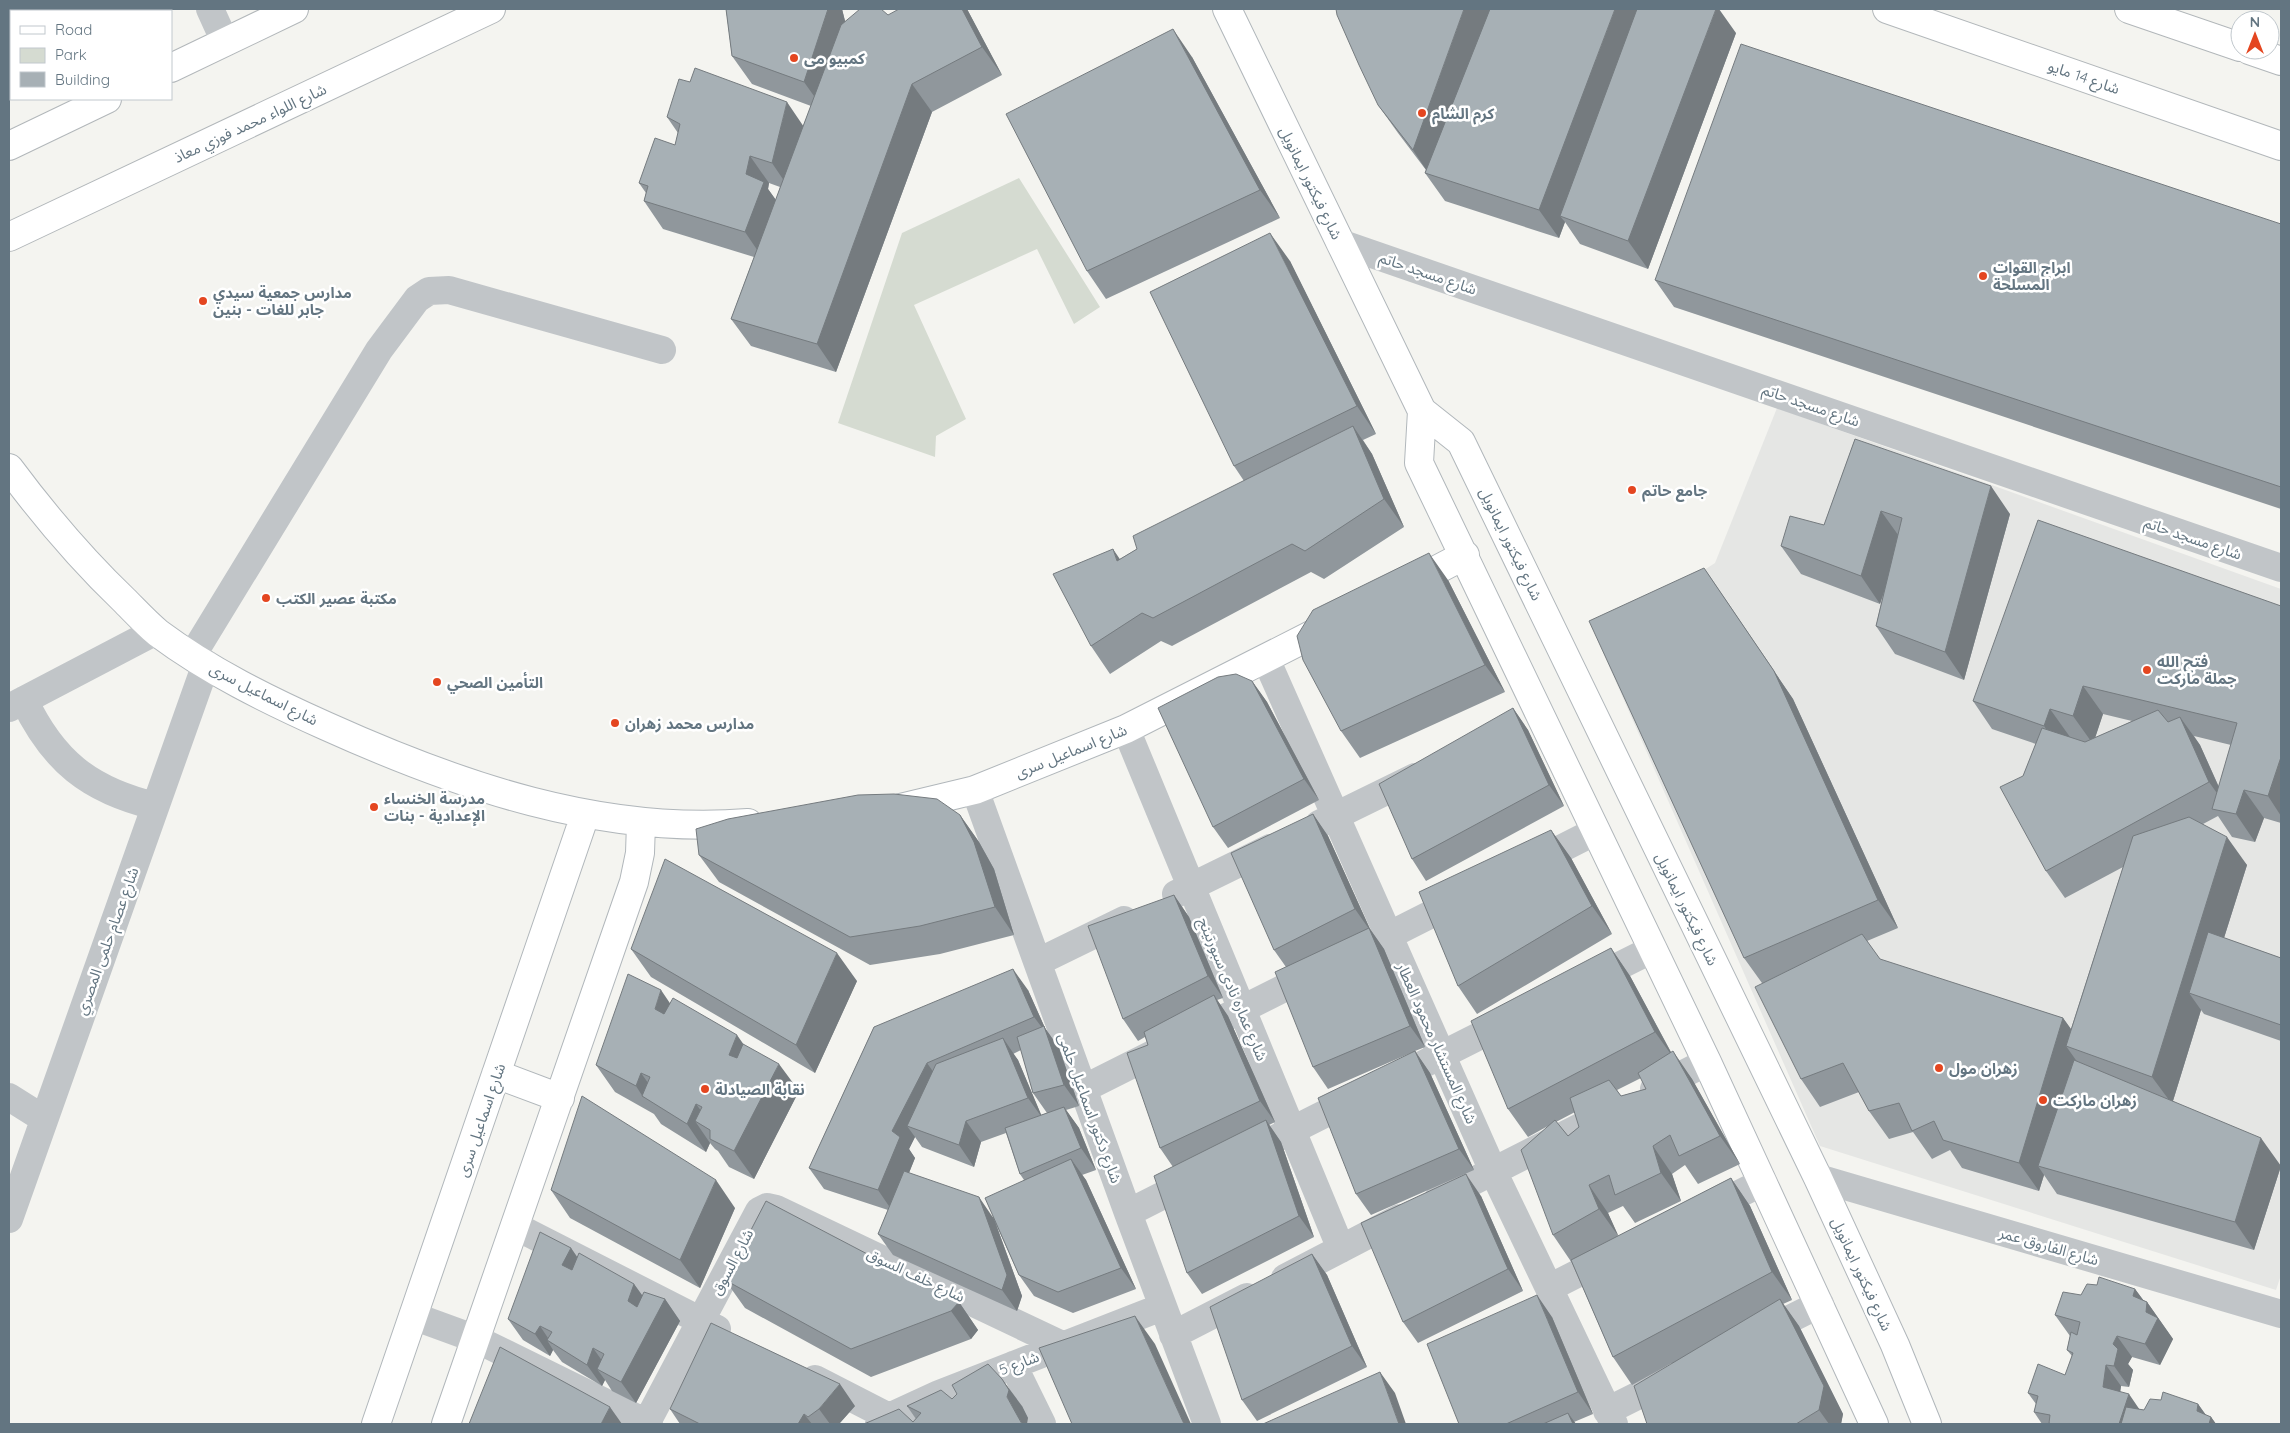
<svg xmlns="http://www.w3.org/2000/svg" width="2290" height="1433" font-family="Quicksand,'Noto Sans Arabic',sans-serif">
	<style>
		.built { fill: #e5e6e4 }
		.green { fill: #d5dbd1 }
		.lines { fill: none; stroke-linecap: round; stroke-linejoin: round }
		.secondary-casing { stroke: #b1b7bb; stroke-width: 30 }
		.primary-casing { stroke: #b2b7ba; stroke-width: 30 }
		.street { stroke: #c1c5c8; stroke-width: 28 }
		.secondary { stroke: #fff; stroke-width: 28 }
		.primary { stroke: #fff; stroke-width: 28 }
		.wall { fill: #90979c; fill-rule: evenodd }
		.shaded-wall { fill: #757b7f }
		.building { fill: #a7b0b5; stroke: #757b7f }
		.poi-dot { fill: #e44620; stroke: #fff; stroke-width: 2 }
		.labels { text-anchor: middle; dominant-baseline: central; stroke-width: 5; stroke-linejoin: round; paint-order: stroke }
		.poi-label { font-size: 15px; font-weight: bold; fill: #637581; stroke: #fff; text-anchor: start }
		.street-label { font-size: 15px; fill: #637581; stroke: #fff }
	</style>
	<rect width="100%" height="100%" fill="#f4f4f0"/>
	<path class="built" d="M1777,408L2281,589V1275L2276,1290L1820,1146L1597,639L1715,563Z"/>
	<path class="green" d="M1019,178L1100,307L1074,324L1037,249L914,305L966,419L936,436L935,457L838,423L902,233Z"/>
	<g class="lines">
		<defs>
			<path id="secondary" d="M1227,9L1422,411L1461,442L1818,1178L1895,1345L1927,1424
				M1422,411L1419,463L1707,1062L1874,1424
				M9,468C44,515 81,559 124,600C135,611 146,623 158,633C209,671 268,700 326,726C459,786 601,835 748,823
				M1406,586L1465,555
				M900,808L975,790L1126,729L1333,624
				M496,1074L560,1098
				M376,1424L585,815
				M446,1424L634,882L640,853L641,823"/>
			<path id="primary" d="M1887,9L2281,146
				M2129,9L2240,47
				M2249,50L2281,61
				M171,68L294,9
				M9,146L107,99
				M9,237L491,9"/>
		</defs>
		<use href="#secondary" class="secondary-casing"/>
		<use href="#primary" class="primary-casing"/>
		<path class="street" d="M210,9L225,42
			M1340,243L2281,568
			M192,656L379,350L417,299L429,291L449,290L662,350
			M1266,659L1493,1171L1614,1424
			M24,700C53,761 89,790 155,806
			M9,708L156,631
			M1126,729L1341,1249
			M975,790L1128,1213L1207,1424
			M1319,824L1415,777
			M1531,864L1596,831
			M1176,894L1270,848
			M1372,944L1461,899
			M1038,962L1124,920
			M1589,981L1653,949
			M1083,1089L1316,972
			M1654,1089L1707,1062
			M9,1097L44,1119
			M1245,1154L1511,1020
			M1818,1178L2281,1314
			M1438,1199L1612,1111
			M1707,1210L1763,1182
			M1128,1213L1193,1180
			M9,1219L206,664
			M515,1226L717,1329
			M1285,1278L1400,1218
			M1549,1288L1610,1257
			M413,1316L476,1339L649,1424
			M1760,1334L1820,1304
			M1173,1335L1247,1297
			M1013,1365L1042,1424
			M815,1379L889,1417
			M1607,1411L1671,1379
			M646,1424L759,1211L767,1207L776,1209L1064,1346
			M879,1424L889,1417L939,1394L1162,1307"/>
		<use href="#secondary" class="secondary"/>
		<use href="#primary" class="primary"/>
	</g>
	<path class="wall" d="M726,9H842L845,21L888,15L967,9L1002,75L932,112L836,372L751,346L731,319L754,257L663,229L644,201L646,193L639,183L675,145L678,133L667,117L803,126L811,106L752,84L732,56ZM769,183L780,187L776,200L768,189Z
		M1736,33L1648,269L1580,244L1565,222L1559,238L1445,201L1425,173L1426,170L1398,133L1378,105Z
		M1192,57L1280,218L1106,299L1087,271Z
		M2281,224V509L1674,307L1655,280Z
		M1290,261L1376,434L1363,440L1372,454L1404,527L1324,579L1311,572L1172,646L1161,641L1110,674L1091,646L1120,559L1137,549L1244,481L1234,466Z
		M1855,439L2010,514L1964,680L1895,654L1876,626L1883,595L1880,604L1801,574L1781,546L1824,525Z
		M1448,580L1505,692L1360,758L1341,731Z
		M1723,596L1793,699L1898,928L1867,941L1880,960L2063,1018L2071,1029L2123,867L2065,898L2046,871L2023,776L2036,744L1992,729L1973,701L2281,606V823L2264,818L2255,842L2232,837L2218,816L2203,824L2247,865L2224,938L2281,958V1041L2204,1014L2201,1010L2173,1101L2281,1166L2254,1250L2057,1194L2044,1175L2039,1191L1962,1168L1950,1150L1932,1159L1913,1132L1889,1139L1869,1111L1859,1092L1820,1107L1801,1079L1762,983L1744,958ZM2103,714L2132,721L2095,738ZM2194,736L2231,745L2219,787L2200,745Z
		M1252,681L1267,702L1319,800L1228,848L1213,827Z
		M1513,708L1528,730L1564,806L1426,881L1412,859Z
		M1313,814L1328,836L1370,929L1384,949L1425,1047L1415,1051L1430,1073L1474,1170L1371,1215L1356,1194L1413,1052L1328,1089L1313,1067L1286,967L1274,950Z
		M960,815L979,842L994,869L1014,935L940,954L870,965L719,882L699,855Z
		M1551,830L1571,858L1612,934L1477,1014L1458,986Z
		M1174,895L1189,917L1223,998L1217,1000L1228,1016L1275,1122L1269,1125L1281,1142L1314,1237L1202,1294L1187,1273L1173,1167L1160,1148L1148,1045L1145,1037L1138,1041L1123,1019Z
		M1611,948L1630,976L1671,1052L1692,1079L1740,1164L1698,1184L1685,1165L1672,1174L1681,1201L1635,1223L1623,1206L1608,1213L1618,1236L1731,1178L1750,1206L1792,1300L1783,1304L1799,1326L1843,1414L1841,1424H1647L1672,1363L1632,1385L1613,1357L1572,1263L1553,1235L1548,1126L1528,1137L1508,1109ZM1641,1078L1646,1089L1621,1096L1617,1090ZM1575,1112L1579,1127L1568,1136L1556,1122Z
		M631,949L857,981L815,1073L651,977Z
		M1028,990L1045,1028L1059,1048L1079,1106L1066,1110L1079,1128L1096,1170L1082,1175L1086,1180L1136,1289L1073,1313L1034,1296L1019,1275L996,1224L1022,1296L1017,1311L893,1255L878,1234L888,1210L824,1189L809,1168L874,1027ZM1021,1050L1033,1093L1047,1113L1041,1115L1018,1060L1013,1054ZM1006,1133L1020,1174L1024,1180L993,1217L909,1173L915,1158L909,1149L915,1137L922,1147L974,1167L981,1142Z
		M670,1004L744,1045L799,1091L754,1179L729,1167L718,1151L715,1149L710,1143L706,1152L661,1124L654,1114L615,1092L596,1065Z
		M551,1190L735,1208L700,1288L570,1218Z
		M1481,1196L1523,1291L1418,1343L1403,1322Z
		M571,1248L578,1258L634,1284L642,1295L665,1299L680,1321L636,1403L612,1391L605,1380L602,1386L562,1362L553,1350L550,1356L523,1340L508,1319Z
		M1312,1254L1327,1275L1367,1367L1257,1421L1242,1400Z
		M725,1280L959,1302L978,1330L971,1339L871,1377L745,1308Z
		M2135,1289L2143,1300L2147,1302L2173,1339L2160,1365L2132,1357L2128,1364L2133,1370L2129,1387L2121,1386L2120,1392L2139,1409L2144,1410L2198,1404L2206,1415L2211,1417L2216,1424H2042L2034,1412L2036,1404L2028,1393L2065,1375L2072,1356L2067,1350L2070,1336L2055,1315L2081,1295Z
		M1552,1317L1593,1414L1574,1422L1576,1424H1459Z
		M952,1399L1022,1406L1028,1418L864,1424L913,1422L916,1419L907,1406Z
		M855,1406L839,1424H680L670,1409Z"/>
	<path class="shaded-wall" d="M828,9H842L848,33L824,110L804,82Z
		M962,9H967L1002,75L982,47Z
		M1464,9H1494L1429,174L1413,150Z
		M1615,9H1645L1560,216L1565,222L1559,238L1539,210Z
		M1716,9H1719L1736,33L1648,269L1628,241Z
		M1173,29L1192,57L1280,218L1260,190Z
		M912,84L932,112L836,372L817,344Z
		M787,102L806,130L791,191L772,163Z
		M750,156L769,183L768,189L783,210L764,260L745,232L746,174Z
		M1270,233L1290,261L1376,434L1357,406Z
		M1353,426L1372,454L1404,527L1384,499Z
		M1991,486L2010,514L1964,680L1945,652Z
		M1881,511L1901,539L1880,604L1861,576Z
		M1113,549L1132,577L1117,561Z
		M1429,553L1448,580L1505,692L1485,665Z
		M1704,568L1793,699L1898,928L1878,900Z
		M1252,681L1267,702L1319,800L1304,779Z
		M2083,686L2103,714L2093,744L2073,716Z
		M1513,708L1528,730L1564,806L1549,785Z
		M2050,709L2070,737L2063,754L2044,726Z
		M2180,717L2200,745L2229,810L2209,782Z
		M2281,757V816L2268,796Z
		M2244,790L2264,818L2255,842L2236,814Z
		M1313,814L1328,836L1370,929L1384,949L1425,1047L1410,1026L1369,929L1355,909Z
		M960,815L979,842L994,869L1014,935L995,907Z
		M1551,830L1571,858L1612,934L1592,906Z
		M2227,837L2247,865L2205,998L2189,993L2201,1010L2172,1104L2152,1077Z
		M1174,895L1189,917L1223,998L1208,976Z
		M1611,948L1630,976L1675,1060L1655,1032Z
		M837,953L857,981L815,1073L796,1045Z
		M1013,969L1028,990L1045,1028L1059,1048L1079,1106L1064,1085L1046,1033L1034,1017Z
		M661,990L680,1018L674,1036L655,1009Z
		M1214,995L1228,1016L1275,1122L1260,1101Z
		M2063,1018L2083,1046H2066L2078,1063L2038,1166L2044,1175L2039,1191L2019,1163Z
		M737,1035L756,1062L749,1083L729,1055Z
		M1003,1038L1018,1060L1043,1119L1028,1098Z
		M1415,1051L1430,1073L1474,1170L1459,1149Z
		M1673,1051L1692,1079L1740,1164L1720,1136Z
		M927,1063L942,1084L907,1126L915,1137L909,1149L915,1158L893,1212L878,1190L892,1131Z
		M779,1064L799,1091L754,1179L734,1151Z
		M641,1073L661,1101L643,1097L636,1086Z
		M696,1104L716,1131L710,1130L695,1121L710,1143L706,1152L687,1124Z
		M1064,1107L1079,1128L1096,1170L1081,1148Z
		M1266,1120L1281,1142L1314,1237L1299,1216Z
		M966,1121L981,1142L974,1167L959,1145Z
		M2261,1138L2281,1166L2254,1250L2235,1222Z
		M1653,1146L1672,1174L1681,1201L1661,1173Z
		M1071,1159L1086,1180L1136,1289L1121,1268Z
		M1466,1174L1481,1196L1523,1291L1508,1269Z
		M1731,1178L1750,1206L1792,1300L1772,1272Z
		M716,1180L735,1208L700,1288L680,1260Z
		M1589,1185L1608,1213L1619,1237L1599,1209Z
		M979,1197L994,1219L1022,1296L1017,1311L1002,1290Z
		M571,1248L585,1269L577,1286L562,1265Z
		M1312,1254L1327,1275L1367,1367L1352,1346Z
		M634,1284L649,1305L643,1322L628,1301Z
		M2135,1289L2147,1305V1302L2173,1339L2160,1365L2145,1344L2133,1296Z
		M1537,1295L1552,1317L1593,1414L1578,1392Z
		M665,1299L680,1321L636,1403L621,1382Z
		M1780,1299L1799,1326L1843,1414L1841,1424H1829L1819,1410Z
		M959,1302L978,1330L971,1339L951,1311Z
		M1135,1316L1155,1344L1191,1424H1184Z
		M540,1326L552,1344L547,1340L553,1350L550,1356L535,1334Z
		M2117,1336L2132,1357L2128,1364L2133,1370L2129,1387L2114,1366L2113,1344Z
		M593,1348L608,1369H597L605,1380L602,1386L587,1365Z
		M2106,1365L2121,1386L2118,1408L2103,1387Z
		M1380,1372L1395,1393L1406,1424H1399Z
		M1002,1379L1022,1406L1028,1418L1027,1424H1022L1007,1397Z
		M840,1384L855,1406L839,1424H830L819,1409Z
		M2129,1394L2144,1416L2141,1424H2119Z
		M2198,1404L2210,1421L2211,1417L2216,1424H2206L2197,1411Z
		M610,1407L622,1424H601Z
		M1568,1413L1576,1424H1573Z
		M804,1414L812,1424H798Z"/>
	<path class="building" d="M726,9H828L804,82L732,56Z
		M860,9H881L888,15L899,9H962L982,47L912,84L817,344L731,319L841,25Z
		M1336,9H1464L1413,150L1378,105L1359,65L1337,15Z
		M1490,9H1615L1539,210L1425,173Z
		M1637,9H1716L1628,241L1560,216Z
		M1173,29L1260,190L1087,271L1006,114Z
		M1741,44L2281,224V487L1655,280Z
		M695,68L787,102L772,163L750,156L746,174L764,182L745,232L644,201L648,186L639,183L655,138L675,145L680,124L667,117L679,79L690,82Z
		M1270,233L1357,406L1234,466L1150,292Z
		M1353,426L1384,499L1305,551L1292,544L1153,618L1142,613L1091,646L1053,574L1113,549L1117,561L1137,549L1133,536Z
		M1855,439L1991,486L1945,652L1876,626L1902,518L1881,511L1861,576L1781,546L1790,516L1824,525Z
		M2038,520L2281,606V757L2268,796L2244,790L2236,814L2212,809L2237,723L2083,686L2073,716L2050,709L2044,726L1973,701Z
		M1429,553L1485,665L1341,731L1303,660L1297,636L1313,610Z
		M1704,568L1774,671L1878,900L1744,958L1589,621Z
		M1236,674L1252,681L1304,779L1213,827L1158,708L1218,677Z
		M1513,708L1549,785L1412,859L1379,784Z
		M2158,710L2168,722L2180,717L2209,782L2046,871L2000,787L2023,776L2042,728L2085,742Z
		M894,794L937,799L960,815L974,842L995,907L920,926L850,937L699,855L696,829L728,819L858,795Z
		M1313,814L1355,909L1274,950L1231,853Z
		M2189,817L2227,837L2152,1077L2066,1046L2133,836Z
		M1551,830L1592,906L1458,986L1419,892Z
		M665,859L837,953L796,1045L631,949Z
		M1174,895L1208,976L1123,1019L1088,926Z
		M1369,928L1410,1026L1313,1067L1275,972Z
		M2208,932L2281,958V1025L2189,993Z
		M1862,934L1880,959L2063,1018L2019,1163L1943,1140L1934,1121L1912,1131L1899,1103L1869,1111L1843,1063L1801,1079L1755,987Z
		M1611,948L1655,1032L1508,1109L1471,1021Z
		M1013,969L1034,1017L927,1063L892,1131L900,1137L878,1190L809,1168L874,1027Z
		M628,974L661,990L655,1009L664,1014L673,998L737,1035L729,1055L737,1058L743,1044L779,1064L734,1151L710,1139V1130L695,1121L702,1107L696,1104L687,1124L642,1096L650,1077L641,1073L636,1086L596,1065Z
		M1214,995L1260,1101L1160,1148L1127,1053L1148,1045L1144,1032Z
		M1044,1026L1064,1085L1033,1093L1017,1037Z
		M1003,1038L1028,1098L966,1121L959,1145L907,1126L936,1064Z
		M1415,1051L1459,1149L1356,1194L1318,1098Z
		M1673,1051L1720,1136L1679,1156L1670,1135L1653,1146L1661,1173L1615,1195L1609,1175L1589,1185L1599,1209L1553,1235L1521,1150L1555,1120L1568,1136L1579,1127L1570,1098L1609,1080L1621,1096L1646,1089L1638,1073Z
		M2074,1060L2261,1138L2235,1222L2038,1166Z
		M582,1096L716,1180L680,1260L551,1190Z
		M1064,1107L1081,1148L1020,1174L1005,1128Z
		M1266,1120L1299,1216L1187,1273L1154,1176Z
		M1071,1159L1121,1268L1058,1292L1019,1275L985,1198Z
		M904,1171L979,1197L1007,1275L1002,1290L878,1234Z
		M1466,1174L1508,1269L1403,1322L1361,1223Z
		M1731,1178L1772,1272L1613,1357L1571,1260Z
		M766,1201L959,1302L951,1311L851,1349L725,1280Z
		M540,1232L571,1248L562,1265L572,1270L579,1253L634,1284L628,1301L637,1307L644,1292L665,1299L621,1382L597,1369L604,1354L593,1348L587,1365L547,1340L552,1332L540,1326L535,1334L508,1319Z
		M1312,1254L1352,1346L1242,1400L1210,1307Z
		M2099,1277L2135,1289L2133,1296L2147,1302L2146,1312L2158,1318L2145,1344L2117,1336L2113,1344L2118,1349L2114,1366L2106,1365L2103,1387L2129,1394L2119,1424H2052L2049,1423L2050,1415L2034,1412L2038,1396L2028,1393L2038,1364L2065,1375L2073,1353L2067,1350L2071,1332L2077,1335L2080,1322L2055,1315L2063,1292L2081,1295L2087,1284L2097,1285Z
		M1537,1295L1578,1392L1506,1424H1459L1427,1344Z
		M1780,1299L1824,1386L1819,1410L1796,1424H1647L1634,1386Z
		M1135,1316L1184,1424H1072L1039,1348Z
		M711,1323L840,1384L819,1409L808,1417L804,1414L798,1424H700L670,1409Z
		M500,1347L610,1407L601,1424H469Z
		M988,1364L1002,1379L1009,1390L1007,1397L1022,1424H864L899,1409L913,1422L921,1413L907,1406L941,1390L952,1399L957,1394L952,1385Z
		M1380,1372L1399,1424H1263Z
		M2163,1392L2198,1404L2197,1411L2211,1417L2209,1424H2121L2126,1407L2144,1410L2150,1399L2161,1400Z
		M1568,1413L1573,1424H1543Z"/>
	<g class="poi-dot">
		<circle cx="794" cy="58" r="5"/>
		<circle cx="1422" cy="113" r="5"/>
		<circle cx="1983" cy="276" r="5"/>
		<circle cx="203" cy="301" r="5"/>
		<circle cx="1632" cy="490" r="5"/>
		<circle cx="266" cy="598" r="5"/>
		<circle cx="2147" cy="670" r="5"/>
		<circle cx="437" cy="682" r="5"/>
		<circle cx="615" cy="723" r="5"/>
		<circle cx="374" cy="807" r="5"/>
		<circle cx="1939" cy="1068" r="5"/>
		<circle cx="705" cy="1089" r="5"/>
		<circle cx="2043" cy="1100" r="5"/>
	</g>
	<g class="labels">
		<g class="poi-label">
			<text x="804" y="58">كمبيو مى</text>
			<text x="1432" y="113">كرم الشام</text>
			<text x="1993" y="267">ابراج القوات<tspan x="1993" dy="17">المسلحة</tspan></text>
			<text x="213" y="292">مدارس جمعية سيدي<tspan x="213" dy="17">جابر للغات - بنين</tspan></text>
			<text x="1642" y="490">جامع حاتم</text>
			<text x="276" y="598">مكتبة عصير الكتب</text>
			<text x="2157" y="661">فتح الله<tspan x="2157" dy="17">جملة ماركت</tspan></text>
			<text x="447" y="682">التأمين الصحي</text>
			<text x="625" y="723">مدارس محمد زهران</text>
			<text x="384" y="798">مدرسة الخنساء<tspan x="384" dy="17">الإعدادية - بنات</tspan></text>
			<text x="1949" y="1068">زهران مول</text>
			<text x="715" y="1089">نقابة الصيادلة</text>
			<text x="2053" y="1100">زهران ماركت</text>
		</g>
		<g class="street-label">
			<text transform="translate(2084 77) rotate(19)">شارع 14 مايو</text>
			<text transform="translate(250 123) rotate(-25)">شارع اللواء محمد فوزي معاذ</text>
			<text transform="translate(1311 183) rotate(64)">شارع فيكتور ايمانويل</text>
			<text transform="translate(1428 273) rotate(19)">شارع مسجد حاتم</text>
			<text transform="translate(1811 405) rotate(19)">شارع مسجد حاتم</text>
			<text transform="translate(2193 538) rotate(19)">شارع مسجد حاتم</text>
			<text transform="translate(1511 544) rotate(64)">شارع فيكتور ايمانويل</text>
			<text transform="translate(264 694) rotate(27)">شارع اسماعيل سرى</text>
			<text transform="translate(1071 751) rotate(-22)">شارع اسماعيل سرى</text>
			<text transform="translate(1687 909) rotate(64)">شارع فيكتور ايمانويل</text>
			<text transform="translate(107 941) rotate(-70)">شارع عصام حلمى المصري</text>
			<text transform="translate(1233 989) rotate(67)">شارع عماره نادى سبورتينج</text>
			<text transform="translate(1437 1043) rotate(66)">شارع المستشار محمود العطار</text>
			<text transform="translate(1090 1108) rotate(70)">شارع دكتور اسماعيل حلمى</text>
			<text transform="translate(481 1120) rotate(-71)">شارع اسماعيل سرى</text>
			<text transform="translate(2049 1246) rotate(16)">شارع الفاروق عمر</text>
			<text transform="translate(732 1262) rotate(-62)">شارع السوق</text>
			<text transform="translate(1862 1274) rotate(65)">شارع فيكتور ايمانويل</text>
			<text transform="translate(916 1275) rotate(25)">شارع خلف السوق</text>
			<text transform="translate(1019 1363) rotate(-21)">شارع 5</text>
		</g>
	</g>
	<rect width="2290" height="1433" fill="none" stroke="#637581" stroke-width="20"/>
	<rect x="10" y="10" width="162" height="90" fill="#ffffff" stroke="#c1c8cd"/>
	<rect x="20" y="26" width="25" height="8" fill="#ffffff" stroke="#c1c8cd"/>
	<text x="55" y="35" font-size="15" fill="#637581">Road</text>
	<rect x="20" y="48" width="25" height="15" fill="#d5dbd1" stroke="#c1c8cd"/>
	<text x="55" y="60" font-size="15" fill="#637581">Park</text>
	<rect x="20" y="72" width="25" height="15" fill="#a7b0b5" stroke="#c1c8cd"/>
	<text x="55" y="85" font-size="15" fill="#637581">Building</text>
	<g transform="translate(2255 35)"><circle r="24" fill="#ffffff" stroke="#c1c8cd"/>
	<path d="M0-4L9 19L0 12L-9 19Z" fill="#e44620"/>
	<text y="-8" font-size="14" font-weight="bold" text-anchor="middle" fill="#637581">N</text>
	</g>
</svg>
